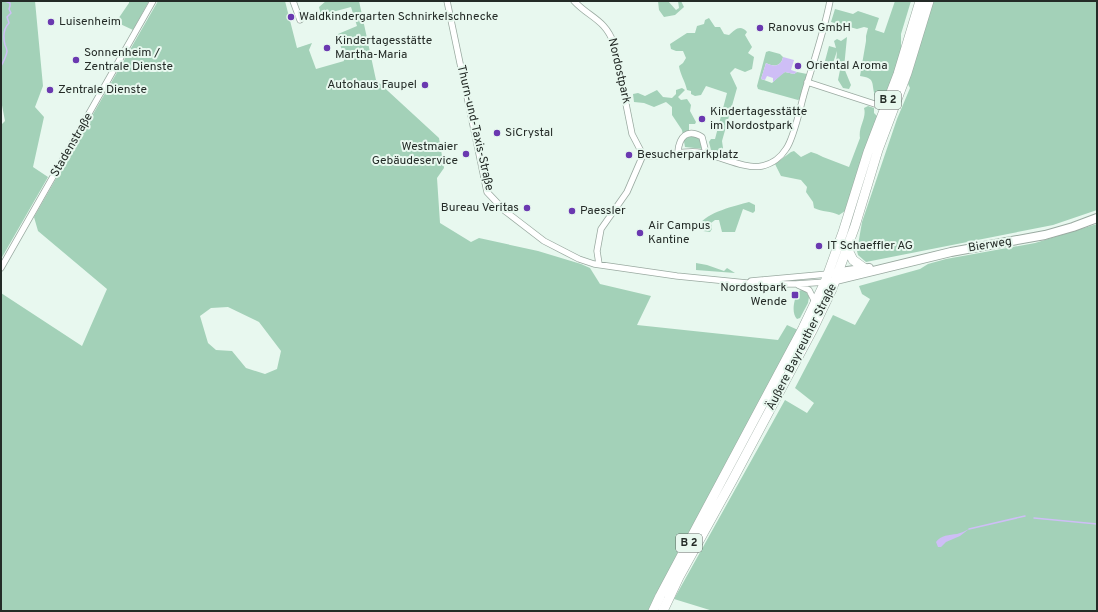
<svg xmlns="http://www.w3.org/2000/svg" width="1098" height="612" font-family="Overpass,sans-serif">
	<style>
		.green { fill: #a3d1b8; fill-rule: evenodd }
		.water { fill: #cebef6 }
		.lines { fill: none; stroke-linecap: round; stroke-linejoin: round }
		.stream { stroke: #cebef6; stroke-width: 1.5 }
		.street-casing { stroke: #9aaaa1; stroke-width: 7 }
		.secondary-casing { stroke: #9aaaa1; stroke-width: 10 }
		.primary-casing { stroke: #9aaaa1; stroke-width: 10 }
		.street { stroke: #fff; stroke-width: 5.5 }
		.secondary { stroke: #fff; stroke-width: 8 }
		.primary { stroke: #fff; stroke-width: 9 }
		.poi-dot { fill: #6a39b0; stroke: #e8f8ef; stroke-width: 1.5 }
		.labels { text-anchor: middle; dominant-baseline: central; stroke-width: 4; stroke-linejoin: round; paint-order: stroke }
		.shield { fill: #e8f8ef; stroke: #5f6863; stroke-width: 1 }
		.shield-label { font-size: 11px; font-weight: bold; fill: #242b27 }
		.poi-label { font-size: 12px; fill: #242b27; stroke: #e8f8ef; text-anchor: start }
		.street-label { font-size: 12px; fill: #242b27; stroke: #e8f8ef }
	</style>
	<rect width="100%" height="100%" fill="#e8f8ef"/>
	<path class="green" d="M1,1H35L43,86L35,107L44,117L33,167L48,177L1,259V125L5,121L1,100Z
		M129,1H149L133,30L116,22L129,3Z
		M158,1H285L297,48L312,43L309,50L316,69L344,61L338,34L357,26L351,7L321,15L319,7L326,1H359L376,80L439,138L444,168L437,178L440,223L471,242L479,238L538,251L581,264L590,268L600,284L651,296L637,325L778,340L787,325L798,330L650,611H1V293L82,346L107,289L38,231L34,217ZM228,307L259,322L281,351L277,369L265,374L246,368L232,351L216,350L208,343L200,316L211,308Z
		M658,1H668L676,10L679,8L678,1H681L684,7L675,15L664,17L659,10Z
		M895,1H911L901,34V52L887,94L879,97L875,96C871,83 876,78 860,76L866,41V36L868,28L864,27L857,29L831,22L835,9L853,14L858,11L879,18L875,30L884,33Z
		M933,1H1097V210L1053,225L866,262L858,255L857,251L862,222L897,119L910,88L908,84Z
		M709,18L715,27H720L724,34L729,35C735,30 740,24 747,32L745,35L752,47L748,53L754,57L752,69L745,72L735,68L730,73L737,88L722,141L723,148L722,150L717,152L711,150L709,142L711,139H715L727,93L706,86L701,95L695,96L691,94V91L687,90C685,81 680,74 679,66L683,63L686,58L683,51H676L671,49L670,44L687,33H695L697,26L704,24L705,20Z
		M847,37L844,68L851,85L849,89L843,88L838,80L840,70L836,64L837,51L833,63L825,61L829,46L836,48L834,41L837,39L841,41Z
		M769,51L780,54L783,57C781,67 773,67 766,63L761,79L772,83L780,75L785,72L794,74L797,72L807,74L800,99L798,100L758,89L757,86L766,52Z
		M682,88L685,90L678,97L681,100L687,99L691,105L690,111L696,122L695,124H689V131C697,136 701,139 704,149L685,147L682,130L672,115V107L666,102L654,107L644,103L634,102L633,94L638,93L645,96L657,90L663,97L672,98L676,94V90Z
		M868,106L874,108V113L878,117L845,211L839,215C831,211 822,212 814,208L813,202L806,192L807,187L801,180L781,176L775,164L791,152L794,151L801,157L811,152L817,154L823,157L849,167L860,138C858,127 867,118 864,108Z
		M749,202L755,205V211L753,213L743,209L735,232H722L719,220H715L711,223L712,229L710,232L703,231L699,225C707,212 735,206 749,202Z
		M1097,224V611H713L674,599L785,400L807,413L814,403L795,388L833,315L855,325L870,299L862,294L859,286L920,269L928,264L946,259L1035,243Z
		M696,263L707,265L724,271L727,268L735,273L696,270Z
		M801,290L806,292L809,297L808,303L800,318L797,319C791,313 794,299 798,292Z"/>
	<path class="water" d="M783,57L794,60L791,70L797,72L794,74L785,72L773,82V78L767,76L765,80L761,79L766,63C773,67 781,67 783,57Z
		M969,529L960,536L946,542L941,547H938L936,542C941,535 949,535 957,534C961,533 965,531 969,529Z"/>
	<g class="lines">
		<path class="stream" d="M1,66C3,63 7,54 7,51C7,49 6,47 5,45C3,37 3,29 9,23L7,17L11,13L9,9L10,6V3L5,1
			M1034,518L1097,524
			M969,529L1025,516"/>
		<defs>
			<path id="street" d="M293,1L300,20
				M447,1L487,192L505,211L544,241L579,259L594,264L677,276L757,284H796L826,282
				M574,1C590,18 605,19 614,44L632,134L643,155C661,159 679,150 697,152C717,154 744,170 762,166C772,164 781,157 786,149C794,138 800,108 804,94C813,63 824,32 830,1
				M807,82L887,108
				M678,152C679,137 687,128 702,137L706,153
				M599,264L597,251L601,229L627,192L643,155
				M1,268L153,1
				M751,281L828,274
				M798,285L809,290L815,302"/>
			<path id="secondary" d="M833,273L869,268
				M836,280L951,252L1045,235L1073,227L1097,218"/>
			<path id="primary" d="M847,248L853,260L864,268
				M653,611L660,596L803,328L825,282L843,232L868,152L898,74L920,1
				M663,611L679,577L732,481L812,331L832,289L855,226L878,150L907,73L929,1"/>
		</defs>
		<use href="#street" class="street-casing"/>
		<use href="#secondary" class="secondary-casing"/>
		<use href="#primary" class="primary-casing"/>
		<use href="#street" class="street"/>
		<use href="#secondary" class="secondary"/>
		<use href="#primary" class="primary"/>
	</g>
	<g class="poi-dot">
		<circle cx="291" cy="17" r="4"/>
		<circle cx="51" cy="22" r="4"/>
		<circle cx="760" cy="28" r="4"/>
		<circle cx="327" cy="48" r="4"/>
		<circle cx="76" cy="60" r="4"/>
		<circle cx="798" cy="66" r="4"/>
		<circle cx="425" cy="85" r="4"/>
		<circle cx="50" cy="90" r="4"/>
		<circle cx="702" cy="119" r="4"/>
		<circle cx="497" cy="133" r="4"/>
		<circle cx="466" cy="154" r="4"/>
		<circle cx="629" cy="155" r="4"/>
		<circle cx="527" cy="208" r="4"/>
		<circle cx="572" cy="211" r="4"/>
		<circle cx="640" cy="233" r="4"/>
		<circle cx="819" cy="246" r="4"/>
		<rect x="791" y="291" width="8" height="8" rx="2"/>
	</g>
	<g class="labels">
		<g class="shield">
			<rect x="875" y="91" width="26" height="18" rx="3"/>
			<rect x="676" y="534" width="26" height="18" rx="3"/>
		</g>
		<g class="shield-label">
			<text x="888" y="100">B 2</text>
			<text x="689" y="543">B 2</text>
		</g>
		<g class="poi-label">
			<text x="299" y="17">Waldkindergarten Schnirkelschnecke</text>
			<text x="59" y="22">Luisenheim</text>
			<text x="768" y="28">Ranovus GmbH</text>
			<text x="335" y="41">Kindertagesstätte<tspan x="335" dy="14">Martha-Maria</tspan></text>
			<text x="84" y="53">Sonnenheim /<tspan x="84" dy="14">Zentrale Dienste</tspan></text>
			<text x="806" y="66">Oriental Aroma</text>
			<text x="417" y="85" text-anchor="end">Autohaus Faupel</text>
			<text x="58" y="90">Zentrale Dienste</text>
			<text x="710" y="112">Kindertagesstätte<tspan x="710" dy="14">im Nordostpark</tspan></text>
			<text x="505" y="133">SiCrystal</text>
			<text x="458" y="147" text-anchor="end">Westmaier<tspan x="458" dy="14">Gebäudeservice</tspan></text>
			<text x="637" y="155">Besucherparkplatz</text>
			<text x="519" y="208" text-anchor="end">Bureau Veritas</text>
			<text x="580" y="211">Paessler</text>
			<text x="648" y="226">Air Campus<tspan x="648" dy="14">Kantine</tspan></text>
			<text x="827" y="246">IT Schaeffler AG</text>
			<text x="787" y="288" text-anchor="end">Nordostpark<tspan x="787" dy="14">Wende</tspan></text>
		</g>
		<g class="street-label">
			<text transform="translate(619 71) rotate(77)">Nordostpark</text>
			<text transform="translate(475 128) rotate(77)">Thurn-und-Taxis-Straße</text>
			<text transform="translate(72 145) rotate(-60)">Stadenstraße</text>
			<text transform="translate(990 245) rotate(-9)">Bierweg</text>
			<text transform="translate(802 347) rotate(-63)">Äußere Bayreuther Straße</text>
		</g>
	</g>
	<rect width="1098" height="612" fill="none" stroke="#242b27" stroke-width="4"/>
</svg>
